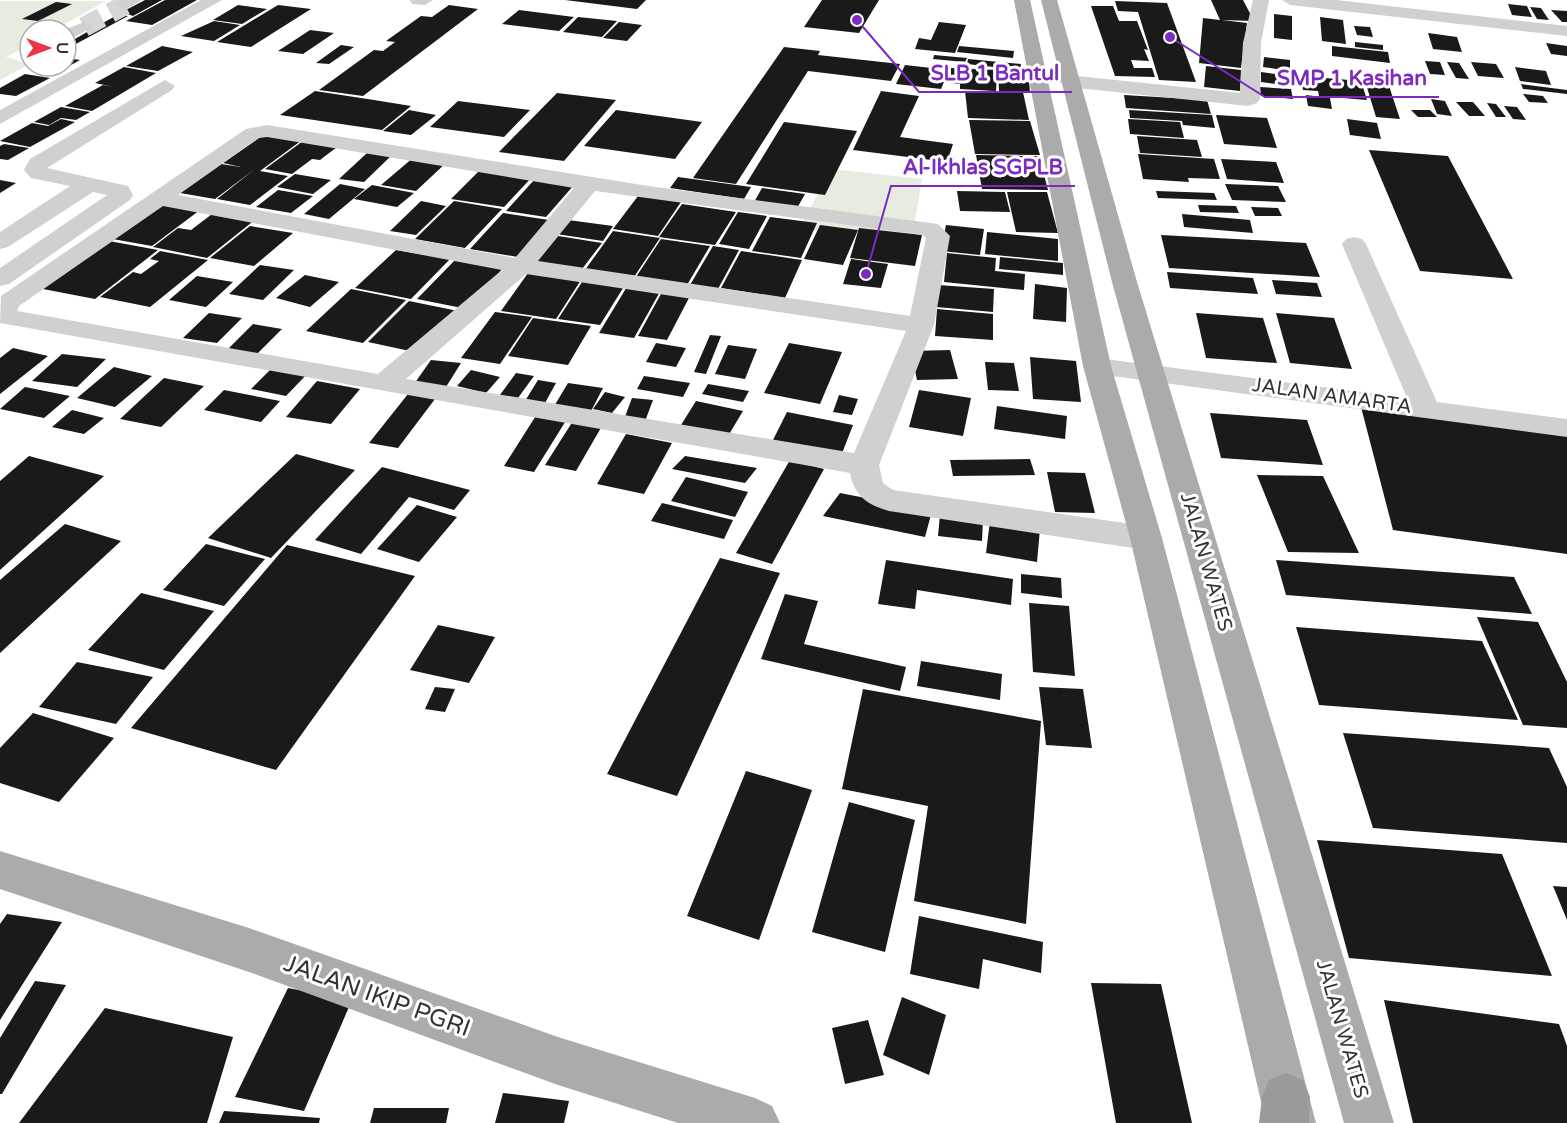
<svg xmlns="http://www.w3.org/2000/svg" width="1567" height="1123" font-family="'Varela Round',sans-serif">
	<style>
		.green { fill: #e6ecdf }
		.building { fill: #1a1a1a }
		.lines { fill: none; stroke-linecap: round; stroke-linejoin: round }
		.minor-tunnel { stroke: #d6d6d6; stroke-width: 20; stroke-dasharray: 20 10; stroke-linecap: butt }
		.minor { fill: #d0d0d0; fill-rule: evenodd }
		.major { fill: #ababab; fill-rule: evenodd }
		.highway { fill: #9a9a9a; fill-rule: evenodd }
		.labels { text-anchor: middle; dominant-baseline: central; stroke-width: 6; stroke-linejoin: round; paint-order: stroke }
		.street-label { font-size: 20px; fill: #333; stroke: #fff }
		.near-street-label { font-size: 24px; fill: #333; stroke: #fff }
		.leader { fill: none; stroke: #7b2cbf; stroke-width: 2 }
		.callout-dot { fill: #7b2cbf; stroke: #fff; stroke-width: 2 }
		.callout-label { font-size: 21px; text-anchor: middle; font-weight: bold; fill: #7b2cbf; stroke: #fff; stroke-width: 6; stroke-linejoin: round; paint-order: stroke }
	</style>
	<rect width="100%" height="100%" fill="#fff"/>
	<path class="green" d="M0,1H106L54,30H30V44L6,57L30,64L0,80Z
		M831,169L922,179L911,244L799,229Z"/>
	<path class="building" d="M145,0H162L133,16L122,12Z
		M165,0H197L152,25L126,21Z
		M565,0H646L637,9Z
		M822,0H879L859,33L804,27Z
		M1211,0H1243L1254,21L1222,20L1247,23L1241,68L1199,63L1203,18L1220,20Z
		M1115,1L1167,3L1196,82L1159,80L1138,12L1118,11Z
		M56,2L72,4L38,21L22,19Z
		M1508,4L1527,6L1532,17L1512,15Z
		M238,5L267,9L242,24L213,20Z
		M278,5L311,9L251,47L217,42Z
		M449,5L478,9L363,96L319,90L374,50L383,51L395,42L386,41L421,16L432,17Z
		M1091,6H1113L1119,21H1137L1148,50L1144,49L1149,61L1131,60L1134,68H1152L1155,77L1115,76Z
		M1530,7L1541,8L1549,20L1537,19Z
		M519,10L574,17L559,31L502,24Z
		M1551,10L1567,11V22H1562Z
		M1274,14L1292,16V40L1274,38Z
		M117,15L128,16L74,45L66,44Z
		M578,17L617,21L602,37L563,32Z
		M1320,17L1343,20L1346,44L1322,41Z
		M214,21L240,25L214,41L181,36Z
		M619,22L642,25L627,41L603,38Z
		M939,22L966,25L955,53L915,49L919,38L931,40Z
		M1354,26L1370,27L1373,37L1357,35Z
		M310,30L334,33L303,54L278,51Z
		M1428,33L1457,37L1462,52L1433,49Z
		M1355,42L1383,45V50L1355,47Z
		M1546,43L1567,46V56L1551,54Z
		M341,45L354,47L329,64L316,63Z
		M162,46L193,52L158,71L126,66Z
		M959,46L1014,51L1013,58L957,52Z
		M1332,46L1388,52L1390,63L1332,56Z
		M784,47L820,51L818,55L900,64L891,81L808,71L736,184L693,178Z
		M934,55L967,58L965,62L933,59Z
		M1264,57L1290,60V71L1263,67Z
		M66,58L80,60L62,70L54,69L47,73L30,70L38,66H66Z
		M968,59L1021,64L1020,70L967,64Z
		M1425,61L1440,62L1445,75L1430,74Z
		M1447,62L1459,63L1469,79L1456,78Z
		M1471,62L1496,64L1504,78L1478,76Z
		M905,65L949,70L941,89L896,84Z
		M1206,66L1241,70L1240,91L1204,87Z
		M124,67L156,73L92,111L65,106L103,85L114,87L95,83Z
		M1515,67L1546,71L1551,85L1520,81Z
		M951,68L997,70L996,92L1018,93L999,91L998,70L1028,71L1030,92H1023L1029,120L968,118L965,91H994L960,89V84L950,83Z
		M1261,72L1290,76L1291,86L1261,82Z
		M25,74L50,78L16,96L0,94V88Z
		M1314,77L1361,81L1367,100L1319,96L1318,91L1303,90L1301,79L1315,80Z
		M1365,81L1388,83L1400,119L1376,117Z
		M1521,84L1567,90V94L1523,89Z
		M1260,87L1291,89L1293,99L1261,96Z
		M315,91L374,100L411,106L382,130L280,115Z
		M881,91L919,96L900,137L953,144L947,162L853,150Z
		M557,93L616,100L564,161L499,152Z
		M1523,94L1543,96L1548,103L1529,102Z
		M1124,95L1207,100L1211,114L1126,108Z
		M1306,95L1330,98L1332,109L1308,106Z
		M1431,99L1445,101L1452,116L1437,114Z
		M458,101L530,110L504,137L430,127Z
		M1456,102H1473L1485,116H1469Z
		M1487,103L1496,104L1506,117H1496Z
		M1504,106L1517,107L1526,120L1513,119Z
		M61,107L90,112L76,120L61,118L49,125L34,122Z
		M409,110L436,115L411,135L383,131Z
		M616,110L702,122L675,159L584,146Z
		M1129,110L1212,115L1215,128L1183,125L1182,121L1130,118Z
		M1411,110H1430L1437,117H1418Z
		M1216,115L1267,118L1277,148L1224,144Z
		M61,119L75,122L30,147L0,141L32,123L48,126Z
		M1128,119L1180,122L1184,138L1130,134Z
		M1347,119L1377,123L1381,139L1350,135Z
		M969,120L1030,121L1040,155L975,154Z
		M784,122L857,131L825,195L746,184Z
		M265,134L302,140L260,171L288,176L250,205L217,199L255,169L215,199L180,193L221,164L241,167L223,163Z
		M1137,136L1197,140L1202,157L1140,153Z
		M303,141L337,147L320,160L312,159L292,174L265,169Z
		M4,144L29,148L8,160L0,159V146Z
		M1369,150L1448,156L1513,279L1420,271Z
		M367,153L391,156L364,182L339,179Z
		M1138,154L1214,159L1220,179L1188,178L1189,182L1143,179Z
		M976,155L1039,156L1048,190L982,189Z
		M414,157L447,162L416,191L381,185Z
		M1221,159L1276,162L1284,183L1227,179Z
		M482,168L533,176L504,207L451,199Z
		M295,174L331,180L313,194L277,187Z
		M678,177L751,187L744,199L670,188Z
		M535,179L574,185L546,217L506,211Z
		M0,180L16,183L0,193Z
		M340,184L365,189L329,219L304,214Z
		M1225,184L1278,186L1286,202L1232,200Z
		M372,185L414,193L397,207L354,199Z
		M762,188L805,194L796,210L753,204Z
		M278,190L313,196L291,213L256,207Z
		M957,191L1005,192L1010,212L960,211Z
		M1156,191L1214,193L1217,200L1158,198Z
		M1007,192H1047L1058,233L1016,232Z
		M638,196L681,202L658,236L613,229Z
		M421,201L446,206L416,235L390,231Z
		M454,201L502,209L465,248L415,239Z
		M157,202L200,210L152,246L107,238Z
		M682,204L736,212L715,245L659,237Z
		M1198,205L1236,206L1239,213L1200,212Z
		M1251,207L1278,208L1282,216H1255Z
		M216,211L256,219L207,258L153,247L178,228L191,230Z
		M738,212L767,216L749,249L719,244Z
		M503,213L549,220L518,257L470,249Z
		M1182,214L1250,220L1253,233L1184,227Z
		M770,217L817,223L801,258L752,251Z
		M568,220L613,226L603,241L556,234Z
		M820,225L858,230L843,265L804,259Z
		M946,225L984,229L980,255L941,251Z
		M250,226L293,233L254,266L210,258Z
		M859,228L922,235L915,266L850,258Z
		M613,231L660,238L634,277L585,270Z
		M987,232L1058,239V261L985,254Z
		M552,235L602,243L582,269L532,262Z
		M1161,235L1306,243L1320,277L1169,268Z
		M661,239L710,246L687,285L636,277Z
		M109,241L158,250L95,299L43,289Z
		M713,246L739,250L718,289L690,285Z
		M396,250L450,259L411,299L355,288Z
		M160,251L208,260L150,307L100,297L133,272L141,274L159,261L150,259Z
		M741,251L802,260L785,298L721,288Z
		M947,253L996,258L995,271L1025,274L1024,290L944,282Z
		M1000,257L1063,263V275L999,269Z
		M456,259L503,268L467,309L417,299Z
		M851,259L888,264L881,288L843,284Z
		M260,265L294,270L263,300L229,294Z
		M1167,272L1253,278L1258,294L1170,288Z
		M528,273L581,280L556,319L501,311Z
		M305,275L339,282L310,307L276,298Z
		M197,276L233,282L206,307L169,300Z
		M584,279L625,285L600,325L558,319Z
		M1272,280L1317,283L1322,297L1276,294Z
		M1035,284L1067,288L1066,322L1033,319Z
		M628,285L661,290L634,338L599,333Z
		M938,285L994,289L993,312L936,307Z
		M351,289L406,300L363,343L306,331Z
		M662,292L690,296L667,340L638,336Z
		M409,301L458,311L419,353L368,342Z
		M937,309L993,314V340L935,336Z
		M495,312L532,317L500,364L461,358Z
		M209,313L242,318L217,343L183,338Z
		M1196,313L1263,318L1277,363L1206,358Z
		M1276,313L1334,318L1352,369L1290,363Z
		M533,318L591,326L568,365L508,356Z
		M253,324L282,329L257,354L228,349Z
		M710,335L721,336L706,374L694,372Z
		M656,343L686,348L676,367L646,362Z
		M789,343L842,352L820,404L764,393Z
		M728,345L757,349L745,379L715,374Z
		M13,348L48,356L0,394V358Z
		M950,350L958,379L917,380L911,351Z
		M62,354L106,359L77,387L32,381Z
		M1030,357L1076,361L1081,402L1033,399Z
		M431,360L461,363L446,387L414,384Z
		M985,362L1014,363L1019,391L988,390Z
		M274,366L309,372L286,396L251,389Z
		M114,367L152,376L115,407L77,398Z
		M471,370L500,377L486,393L457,386Z
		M516,373L534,376L515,402L497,399Z
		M644,376L690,383L683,397L637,389Z
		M164,378L204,386L161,427L120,419Z
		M538,380L556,383L545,403L525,401Z
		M317,381L360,389L331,424L286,417Z
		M568,383L603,388L590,413L553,408Z
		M708,384L749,391L743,402L702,394Z
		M25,387L70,396L44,418L0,409Z
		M224,390L280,401L261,422L204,410Z
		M919,390L971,398L963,436L909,427Z
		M605,392L625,397L612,413L593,409Z
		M408,394L435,399L398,448L369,443Z
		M839,395L858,399L852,415L833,412Z
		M632,398L653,400L644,424L623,422Z
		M696,401L743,411L728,436L681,425Z
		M997,406L1067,416L1065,439L994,429Z
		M1361,407L1567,435V554L1393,530Z
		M72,410L104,418L84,434L52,427Z
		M787,412L853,425L841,456L772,442Z
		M1210,413L1307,420L1323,465L1221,458Z
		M537,414L567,419L534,472L504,466Z
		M573,421L602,426L576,471L545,465Z
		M626,434L672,443L644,494L597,484Z
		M296,454L355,470L271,558L208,538Z
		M29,456L104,476L0,570V481Z
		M685,456L757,468L745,483L672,469Z
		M1030,459L1035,475L953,476L950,460Z
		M790,460L824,469L772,564L736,553Z
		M382,467L470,490L454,510L409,497L361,554L315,540Z
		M1047,472L1085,473L1095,513L1055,512Z
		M1257,475L1323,476L1359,553L1288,552Z
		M686,477L748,492L735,517L671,501Z
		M840,493L932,511L925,537L823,516Z
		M662,503L733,520L724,539L651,521Z
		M417,505L457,517L419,562L377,549Z
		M940,514L983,519L982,541L938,536Z
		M990,521L1040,529L1037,562L986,553Z
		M65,524L121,541L0,653V580Z
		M206,544L265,559L224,606L163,590Z
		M287,545L415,576L276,770L131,728Z
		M720,558L780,573L677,796L607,774Z
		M886,560L1013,579L1011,605L917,590L915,609L878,604Z
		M1276,560L1514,577L1532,614L1286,595Z
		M1021,574L1061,578L1062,598L1021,593Z
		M141,593L214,611L164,670L88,650Z
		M785,594L818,601L804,644L906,667L900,691L761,659Z
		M1029,603L1069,606L1075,676L1033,672Z
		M1477,617L1538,622L1567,682V728L1523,725Z
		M438,625L495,637L469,683L410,670Z
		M1296,627L1482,641L1518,720L1319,705Z
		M921,661L1002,674L1000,700L917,686Z
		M77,662L153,677L116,724L39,707Z
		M435,687L455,689L445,712L425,709Z
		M1039,687L1083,689L1092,748L1046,745Z
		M863,689L1041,721L1026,924L914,901L928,806L842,789Z
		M33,713L114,738L59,802L0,783V748Z
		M1343,733L1549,748L1567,787V843L1373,828Z
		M746,771L812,790L759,940L687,916Z
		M849,802L915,820L885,952L812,932Z
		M1317,840L1502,854L1552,976L1349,958Z
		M1553,886L1567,887V920Z
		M7,914L62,922L0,1020V924Z
		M919,916L1043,942L1041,973L983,959L979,989L910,974Z
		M35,981L66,985L2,1094H0V1038Z
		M1091,983L1161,984L1192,1123H1116Z
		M288,988L352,1000L304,1111L235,1097Z
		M902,997L946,1015L929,1075L883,1055Z
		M1384,1000L1559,1024L1567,1046V1123H1413Z
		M105,1008L233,1037L207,1123H19Z
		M868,1020L884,1075L845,1084L832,1028Z
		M503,1093L569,1101L564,1123H495Z
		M374,1108H449L446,1123H370Z
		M224,1111L320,1118L319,1123H219Z"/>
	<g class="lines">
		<path class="minor-tunnel" d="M84,27L125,5"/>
		<path class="minor" d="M122,0H142L125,10L116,5Z
			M201,0H222L0,124V110Z
			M410,0H433L425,5L412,4Z
			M1253,0H1269L1261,43L1260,99L1257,103L1248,106L1068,87L1058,81L1068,75L1240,93L1243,43Z
			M1282,0H1336L1567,26V36L1290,5Z
			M84,22L93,27L66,41L64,30Z
			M165,80L175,86L172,90L47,168L128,186L133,195L130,200L9,284L0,286V268L107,195L93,192L8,247L0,249V232L70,186L31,178L24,170L30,159Z
			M267,125L655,187L938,224L950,236L934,325L879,465L883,483L893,490L1146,526L1157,530L1162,538L1157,546L1146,550L889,511C868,505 854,496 850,473L0,323L1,296L246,129ZM267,137L574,188L515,258L178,195L259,138ZM595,191L923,235L926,238L910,316L538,261ZM163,206L502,270L378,374L17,311L19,306ZM526,274L906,331L854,453L406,379Z
			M1354,237L1362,239L1366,244L1437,402L1567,419V437L1097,374L1087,372L1083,366L1087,360L1097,358L1407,398L1342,244L1346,239Z"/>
		<path class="major" d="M1014,0H1030L1111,366L1162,538L1316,1123H1266L1130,538L1083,366Z
			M1041,0H1057L1137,282L1394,1123H1344L1112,282Z
			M0,851L249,928L558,1037L755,1098L772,1106L780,1123H678L558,1085L249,972L0,889Z"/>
		<path class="highway" d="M1286,1073L1303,1080L1310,1097L1309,1123H1259L1262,1097L1269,1080Z"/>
	</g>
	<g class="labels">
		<g class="street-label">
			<text transform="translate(1332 396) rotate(8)">JALAN AMARTA</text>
			<text transform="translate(1206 562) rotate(74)">JALAN WATES</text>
			<text transform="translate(1342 1029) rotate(74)">JALAN WATES</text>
		</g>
		<g class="near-street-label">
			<text transform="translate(377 996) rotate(20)">JALAN IKIP PGRI</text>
		</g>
	</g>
	<path class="leader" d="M857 20L919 92H1072M1170 37L1265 97H1439M866 274L891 186H1075"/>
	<g class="callout-dot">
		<circle cx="857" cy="20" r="6"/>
		<circle cx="1170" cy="37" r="6"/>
		<circle cx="866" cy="274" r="6"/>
	</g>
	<g class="callout-label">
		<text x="995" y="80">SLB 1 Bantul</text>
		<text x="1352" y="85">SMP 1 Kasihan</text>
		<text x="983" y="174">Al-Ikhlas SGPLB</text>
	</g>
	<g transform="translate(48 48) rotate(90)"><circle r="28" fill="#ffffff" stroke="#adadad" stroke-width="1.5"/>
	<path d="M0-4.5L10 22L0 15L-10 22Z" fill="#e63946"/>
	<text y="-9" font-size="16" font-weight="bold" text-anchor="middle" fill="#333333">U</text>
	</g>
</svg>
